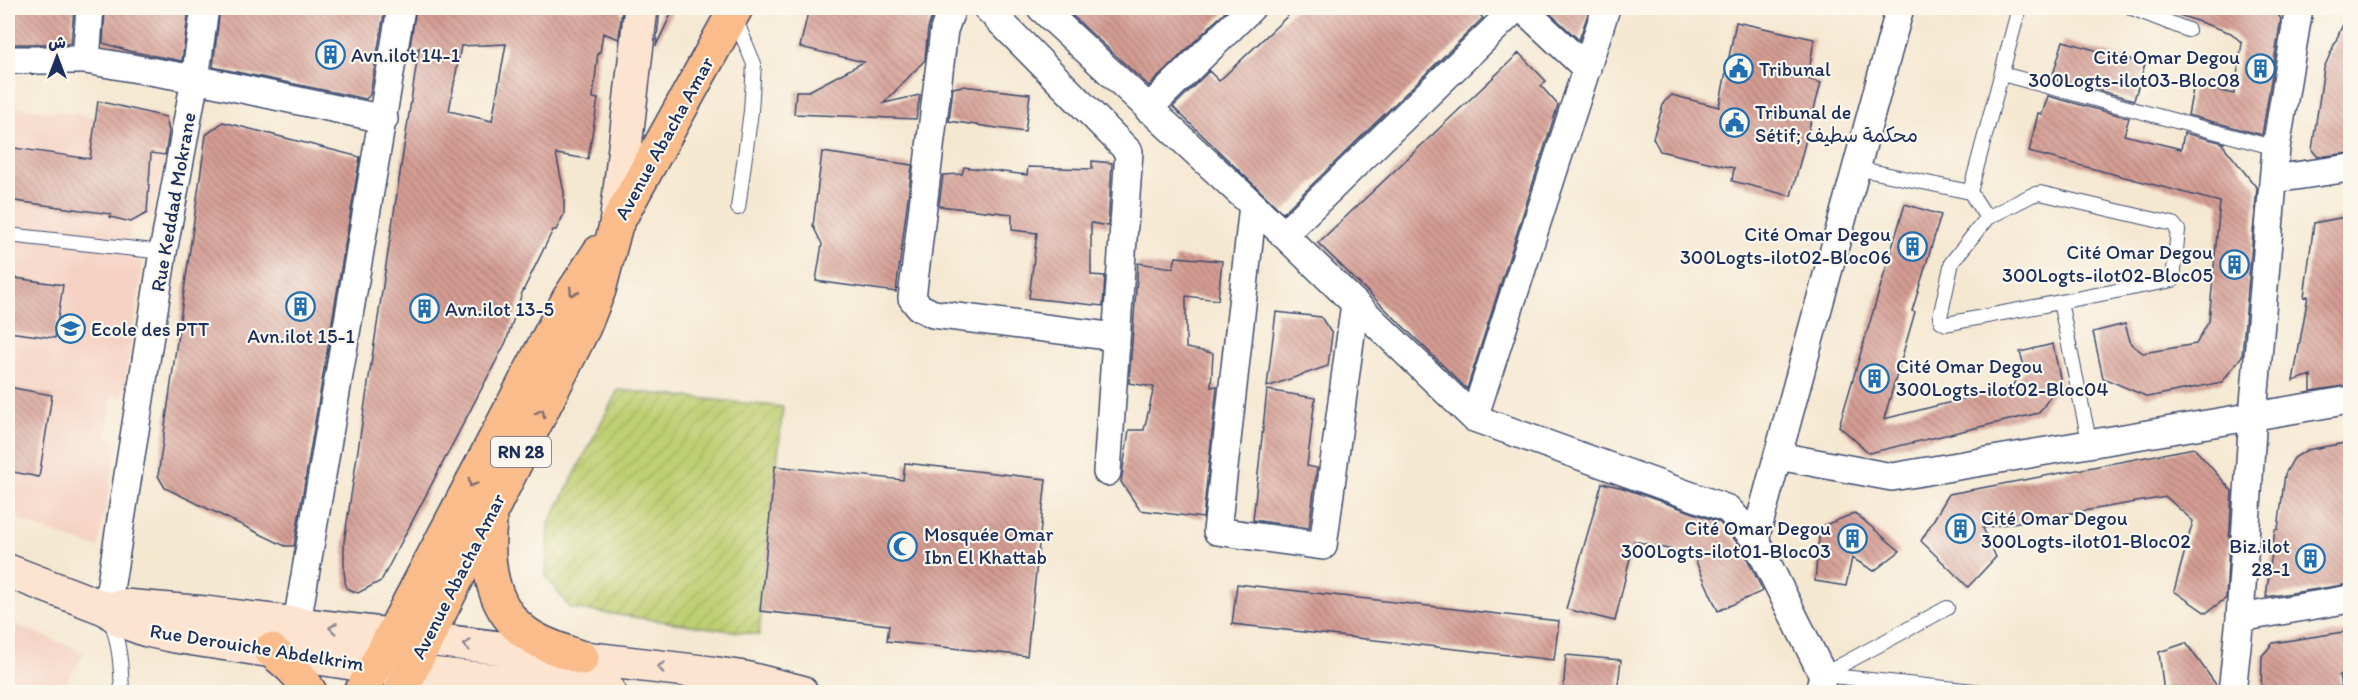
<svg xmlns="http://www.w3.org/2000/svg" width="2358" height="700" font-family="Itim,'Playpen Sans Arabic',sans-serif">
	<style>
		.built { fill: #f5d2c3 }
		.garden { fill: url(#garden-furrows); stroke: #6d7f68; stroke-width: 1.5 }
		.building { fill: url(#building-back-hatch); fill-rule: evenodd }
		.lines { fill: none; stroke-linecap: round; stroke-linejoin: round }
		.lane-casing { stroke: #3c4b6f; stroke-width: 16 }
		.street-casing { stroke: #3c4b6f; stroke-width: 30 }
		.secondary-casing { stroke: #3c4b6f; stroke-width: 36 }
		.primary-casing { stroke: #3c4b6f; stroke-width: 36 }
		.highway-casing { stroke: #3c4b6f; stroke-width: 36 }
		.lane { stroke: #fff; stroke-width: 14 }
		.street { stroke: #fff; stroke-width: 27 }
		.secondary { stroke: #fde4d0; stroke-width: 33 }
		.primary { stroke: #f9bc8a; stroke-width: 33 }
		.highway { stroke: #f9bc8a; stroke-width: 33 }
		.oneway { stroke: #7f6e72 }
		.oneway2 { stroke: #8c8a97 }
		.labels { text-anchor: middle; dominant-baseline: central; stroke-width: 4.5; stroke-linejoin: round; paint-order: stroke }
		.shield { fill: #fbf7ec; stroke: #5e6b89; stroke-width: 1.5 }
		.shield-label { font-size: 18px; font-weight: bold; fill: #1b2f5e }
		.poi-label { font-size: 20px; fill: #1b2f5e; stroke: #fbf7ec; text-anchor: start }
		.street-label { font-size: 20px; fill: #1b2f5e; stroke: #fbf7ec }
	</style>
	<defs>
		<pattern id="garden-furrows" width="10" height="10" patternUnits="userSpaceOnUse" patternTransform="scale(1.5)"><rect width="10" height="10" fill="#bfcf72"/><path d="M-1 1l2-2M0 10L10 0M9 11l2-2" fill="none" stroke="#a4b265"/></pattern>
		<pattern id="building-back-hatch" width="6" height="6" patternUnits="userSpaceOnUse" patternTransform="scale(1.5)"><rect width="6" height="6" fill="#d59d93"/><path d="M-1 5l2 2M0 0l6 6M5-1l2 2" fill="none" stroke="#ac807b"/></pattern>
	</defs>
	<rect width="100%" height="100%" fill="#fbf7ec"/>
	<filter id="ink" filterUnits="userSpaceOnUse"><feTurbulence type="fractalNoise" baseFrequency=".0167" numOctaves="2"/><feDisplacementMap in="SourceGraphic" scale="12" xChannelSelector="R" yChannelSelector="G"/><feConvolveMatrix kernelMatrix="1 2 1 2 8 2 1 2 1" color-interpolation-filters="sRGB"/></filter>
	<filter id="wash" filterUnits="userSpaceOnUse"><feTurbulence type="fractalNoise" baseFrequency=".008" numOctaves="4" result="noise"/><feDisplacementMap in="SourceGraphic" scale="24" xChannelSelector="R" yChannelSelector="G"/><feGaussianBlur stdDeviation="1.35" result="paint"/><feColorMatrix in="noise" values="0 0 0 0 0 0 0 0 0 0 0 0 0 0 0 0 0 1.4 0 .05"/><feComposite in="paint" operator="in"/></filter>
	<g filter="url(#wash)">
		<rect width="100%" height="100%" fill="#f5e8d1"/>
		<path class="built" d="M8,106L78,115L172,124L153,215L131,226L127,256L143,261L123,397H111L107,437L118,442L98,548L36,527L8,513Z
			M8,621L84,652L61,692H8Z"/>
		<path class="garden" d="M618,390L783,407L759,635L570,608L546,576L549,524Z"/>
		<g id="blocks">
			<path class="building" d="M8,8H74L71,44H8Z
				M105,8H189L182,61L129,51L103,43Z
				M220,8H385L370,95L366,99L213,67Z
				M416,8H622L619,39L603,33L600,52H598L593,98L598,99L588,159L556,154L564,192V214L556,230H553L522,293L506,342L381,581L358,593L346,588L344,571V542L419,48L408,59ZM506,44L492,121L449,111L461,46Z
				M659,8H674L656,46L660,10Z
				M809,8H935L928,28L925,60L884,103L920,95L916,119L794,114L796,91H809L864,62L800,47Z
				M1064,8H1229L1149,86Z
				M1296,8H1473L1483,18L1283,213L1173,107L1209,71L1219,81Z
				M1544,8H1590L1579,40Z
				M2168,8H2271L2277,13L2281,19L2262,135L2188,115L2194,84L2234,94L2242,43L2231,33L2168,11Z
				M2350,8V153L2318,157L2312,150L2324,68Z
				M1736,22L1814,39L1808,79L1821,83L1791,196L1732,181L1734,168L1660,151L1653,138L1664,102L1672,95L1719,107Z
				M2063,41L2145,64L2134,100L2052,78Z
				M1519,53L1546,81L1541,86L1558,105L1467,389L1318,243Z
				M963,86L1030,94L1025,132L949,121L953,88Z
				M2048,96L2129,118L2124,135L2181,149L2184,133L2224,143L2222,144L2257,188L2242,356L2222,382L2148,397L2103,378L2093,332L2125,324L2131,344L2143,353L2196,344L2209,321L2220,202L2029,152L2038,113L2042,114Z
				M98,101L166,117L169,131L165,155L151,153L147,213L131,222L110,217L111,214L8,200V147L90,159Z
				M223,122L360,157L294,546H285L165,488L158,476L206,135Z
				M822,152L912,165L896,292L816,281L822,244L813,226Z
				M1092,161L1112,163L1108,226L1091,223V275L1105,276L1103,306L1029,298L1037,233L1012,230V214L939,206L943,175L962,174L964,167L1027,175L1028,167L1092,169Z
				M1905,204L1941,215L1912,311L1915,312L1884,419L2011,387L2025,369L2020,352L2053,344L2062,388L2054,391L2039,413L1869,453L1839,426Z
				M2350,216V385L2311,391V375L2293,381L2308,296L2304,297L2314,223Z
				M1176,257L1222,261L1218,300L1186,296V348L1213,353L1211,387L1217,386L1203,518L1140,510L1121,482L1129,430H1144L1154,387L1129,383L1138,263L1173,268Z
				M8,277L63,285L55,338L8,332Z
				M1276,312L1321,317L1332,334L1328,366L1267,387Z
				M8,387L52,395L39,477L8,471Z
				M1267,390L1315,398L1307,466L1317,468L1309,528L1253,520Z
				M2350,442V584L2266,597L2275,530L2278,529L2285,474L2294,458L2307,450Z
				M2194,448L2232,491L2226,598L2206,613L2174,591L2193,521L2166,497L1983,528L1996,557L1968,587L1921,541L1949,494Z
				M905,463L1046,479L1027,656L887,641L889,625L760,611L775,466L903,480Z
				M1602,483L1623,488L1719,522L1742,548L1763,591L1718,611L1693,555L1634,541L1615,621L1566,609Z
				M1855,513L1900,551L1874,571L1852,558L1846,586L1815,581L1820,527Z
				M1237,584L1559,621L1554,660L1232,624Z
				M2350,631V673L2339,675L2342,693H2261L2262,656L2273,643Z
				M2186,643L2217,686V693H2164L2159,652Z
				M1566,655L1621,660L1617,693H1563Z"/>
		</g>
	</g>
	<g filter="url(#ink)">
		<use href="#blocks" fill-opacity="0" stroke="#3c4b6f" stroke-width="1.5"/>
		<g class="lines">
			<defs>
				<path id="lane" d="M2132,8L2188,30
					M735,18L754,64L751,111L738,208
					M2002,74L2276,148
					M1856,168L1970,192L1987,218L2032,195L2040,193L2173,224L2178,230L2173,280L2060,302
					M1970,192L2019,8
					M1987,218L1952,262L1940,317L1941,321L1946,324L2060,302L2090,445
					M8,235L163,252
					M111,621C120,645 121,667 122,692
					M1823,675L1983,692
					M1823,675L1947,608"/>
				<path id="street" d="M952,8L944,30L912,298L919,307L933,314L1116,337
					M987,8L1129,152L1107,472
					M1041,8L1253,205L1474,418L1728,509L1755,539L1823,675L1819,692
					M1522,8L1587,69
					M8,60H86L195,79L384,119
					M86,60L90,8
					M1148,109L1251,8
					M2274,179L2350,168
					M1253,205L1217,531L1323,546L1355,303
					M1284,234L1516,8
					M1474,418L1606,8
					M1778,456L1892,477L2350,400
					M1755,539L1900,8
					M107,609L163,252L195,79L205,8
					M2240,618L2350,599
					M297,623L401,8
					M2232,692L2240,618L2253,415L2276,148L2299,8"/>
				<path id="secondary" d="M616,225L641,8
					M8,571L107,609L122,621L147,630L175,636L410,672L609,692
					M107,609L124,606L205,613L711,673L745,678L801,692"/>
				<path id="primary" d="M490,522C486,559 490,604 522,630C539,644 562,650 582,658
					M375,667L569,298L599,252
					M410,672L584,327L599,290L616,225L736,8"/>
				<path id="highway" d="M270,650C286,662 300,674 310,692
					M361,692L375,667
					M400,692L410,672"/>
			</defs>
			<use href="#lane" class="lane-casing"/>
			<use href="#street" class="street-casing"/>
			<use href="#secondary" class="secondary-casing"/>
			<use href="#primary" class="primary-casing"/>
			<use href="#highway" class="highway-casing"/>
			<use href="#lane" class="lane"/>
			<use href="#street" class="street"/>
			<use href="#secondary" class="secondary"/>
			<use href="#primary" class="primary"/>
			<use href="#highway" class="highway"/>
		</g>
		<defs><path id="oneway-chevron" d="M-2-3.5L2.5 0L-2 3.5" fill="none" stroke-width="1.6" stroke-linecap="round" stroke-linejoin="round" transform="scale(1.5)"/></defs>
		<g class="oneway">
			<use href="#oneway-chevron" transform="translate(573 292) rotate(122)"/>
			<use href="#oneway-chevron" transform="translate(541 413) rotate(-63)"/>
			<use href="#oneway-chevron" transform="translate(472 483) rotate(118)"/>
		</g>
		<g class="oneway2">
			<use href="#oneway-chevron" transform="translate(333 628) rotate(-173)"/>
			<use href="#oneway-chevron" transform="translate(467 645) rotate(-173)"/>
			<use href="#oneway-chevron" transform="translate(661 667) rotate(-173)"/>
		</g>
	</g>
	<defs>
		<symbol id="building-ring" viewBox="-11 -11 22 22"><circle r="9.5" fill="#fbf7ec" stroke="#1f6fb2" stroke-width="1.5"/><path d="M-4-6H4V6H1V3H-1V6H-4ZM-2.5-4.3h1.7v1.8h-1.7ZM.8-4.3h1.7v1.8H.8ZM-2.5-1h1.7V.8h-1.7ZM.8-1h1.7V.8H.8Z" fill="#1f6fb2"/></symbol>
		<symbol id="civic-ring" viewBox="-11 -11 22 22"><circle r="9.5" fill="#fbf7ec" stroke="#1f6fb2" stroke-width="1.5"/><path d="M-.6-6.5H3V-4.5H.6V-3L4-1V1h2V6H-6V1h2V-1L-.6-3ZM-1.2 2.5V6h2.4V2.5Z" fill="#1f6fb2"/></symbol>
		<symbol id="school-ring" viewBox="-11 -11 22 22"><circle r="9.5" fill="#fbf7ec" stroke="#1f6fb2" stroke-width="1.5"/><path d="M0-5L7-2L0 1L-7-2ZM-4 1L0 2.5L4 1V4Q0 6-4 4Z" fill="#1f6fb2"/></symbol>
		<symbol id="mosque-ring" viewBox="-11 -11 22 22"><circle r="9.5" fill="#fbf7ec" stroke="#1f6fb2" stroke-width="1.5"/><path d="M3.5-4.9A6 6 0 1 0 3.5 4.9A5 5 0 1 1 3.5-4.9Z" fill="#1f6fb2"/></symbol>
	</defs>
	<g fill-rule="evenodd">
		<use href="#building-ring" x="314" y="38" width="33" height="33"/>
		<use href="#building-ring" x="2244" y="52" width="33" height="33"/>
		<use href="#civic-ring" x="1722" y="52" width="33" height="33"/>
		<use href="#civic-ring" x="1718" y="106" width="33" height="33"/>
		<use href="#building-ring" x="1896" y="230" width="33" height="33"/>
		<use href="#building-ring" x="2218" y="248" width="33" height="33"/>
		<use href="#building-ring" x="284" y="290" width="33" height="33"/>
		<use href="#building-ring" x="408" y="292" width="33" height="33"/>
		<use href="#school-ring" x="54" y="312" width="33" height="33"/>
		<use href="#building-ring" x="1858" y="362" width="33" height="33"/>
		<use href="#building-ring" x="1944" y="512" width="33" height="33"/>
		<use href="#building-ring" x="1836" y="522" width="33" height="33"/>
		<use href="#mosque-ring" x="886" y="530" width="33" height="33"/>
		<use href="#building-ring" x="2294" y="542" width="33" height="33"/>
	</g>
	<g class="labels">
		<rect class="shield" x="491" y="437" width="60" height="30" rx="4.5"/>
		<g class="shield-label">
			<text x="521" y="452">RN 28</text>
		</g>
		<g class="poi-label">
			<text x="351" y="55">Avn.ilot 14-1</text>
			<text x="2240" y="57" text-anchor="end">Cité Omar Degou<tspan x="2240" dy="23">300Logts-ilot03-Bloc08</tspan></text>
			<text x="1759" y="69">Tribunal</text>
			<text x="1755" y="112">Tribunal de<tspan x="1755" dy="23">Sétif; محكمة سطيف</tspan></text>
			<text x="1891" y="234" text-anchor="end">Cité Omar Degou<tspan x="1891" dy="23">300Logts-ilot02-Bloc06</tspan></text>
			<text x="2213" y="252" text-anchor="end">Cité Omar Degou<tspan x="2213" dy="23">300Logts-ilot02-Bloc05</tspan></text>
			<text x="445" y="309">Avn.ilot 13-5</text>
			<text x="91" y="329">Ecole des PTT</text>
			<text x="301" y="336" text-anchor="middle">Avn.ilot 15-1</text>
			<text x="1896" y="366">Cité Omar Degou<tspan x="1896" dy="23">300Logts-ilot02-Bloc04</tspan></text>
			<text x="1981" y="518">Cité Omar Degou<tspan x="1981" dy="23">300Logts-ilot01-Bloc02</tspan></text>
			<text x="1831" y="528" text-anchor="end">Cité Omar Degou<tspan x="1831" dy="23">300Logts-ilot01-Bloc03</tspan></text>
			<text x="924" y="534">Mosquée Omar<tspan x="924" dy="23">Ibn El Khattab</tspan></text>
			<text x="2290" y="546" text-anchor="end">Biz.ilot<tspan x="2290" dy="23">28-1</tspan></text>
		</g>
		<g class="street-label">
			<text transform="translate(664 138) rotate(-61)">Avenue Abacha Amar</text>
			<text transform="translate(173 202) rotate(-80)">Rue Keddad Mokrane</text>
			<text transform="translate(458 576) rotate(-63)">Avenue Abacha Amar</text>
			<text transform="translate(257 647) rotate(9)">Rue Derouiche Abdelkrim</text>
		</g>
	</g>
	<rect width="2358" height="700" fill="none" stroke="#fbf7ec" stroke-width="30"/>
	<g transform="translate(57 57)" stroke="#fbf7ec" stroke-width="4.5" paint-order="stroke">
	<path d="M0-4.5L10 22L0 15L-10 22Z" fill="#1b2f5e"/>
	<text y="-9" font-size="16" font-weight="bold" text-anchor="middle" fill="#1b2f5e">ش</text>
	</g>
</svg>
